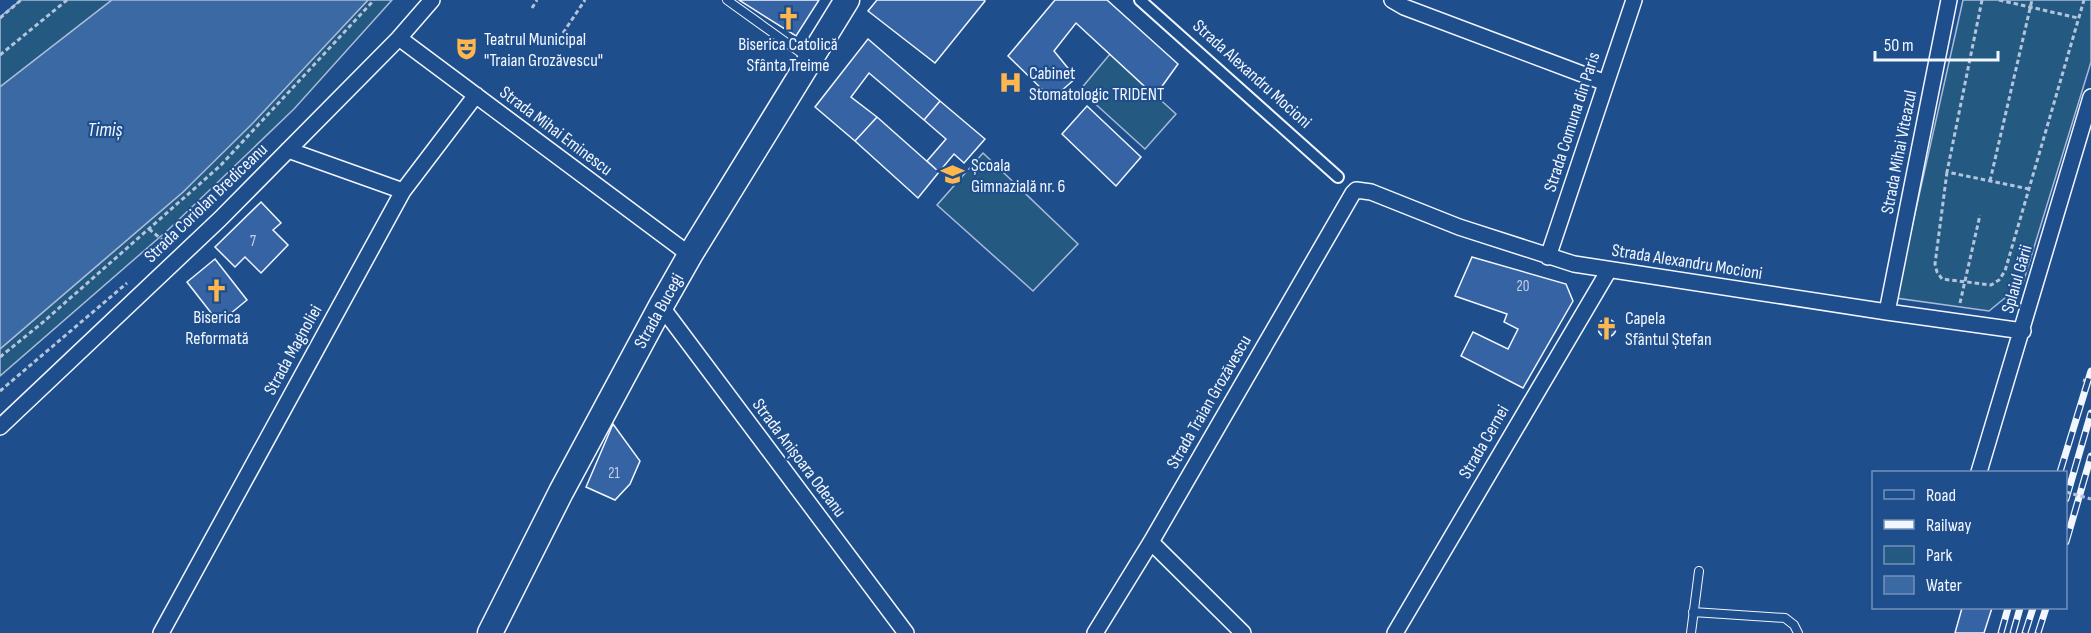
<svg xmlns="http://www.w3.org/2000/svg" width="2091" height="633" font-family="'Sofia Sans Condensed',sans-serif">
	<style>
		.green { fill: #245a82; stroke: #a8bbd7; stroke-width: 1.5 }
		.water { fill: #3b69a3; stroke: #a8bbd7; stroke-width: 1.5 }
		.building { fill: #3563a3; stroke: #f2f6ff; stroke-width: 1.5 }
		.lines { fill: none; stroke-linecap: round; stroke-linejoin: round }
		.service-casing { stroke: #f2f6ff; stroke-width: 10 }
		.pedestrian-casing { stroke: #f2f6ff; stroke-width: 14 }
		.minor-casing { stroke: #f2f6ff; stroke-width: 18 }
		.primary-casing { stroke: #f2f6ff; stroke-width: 27 }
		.path { stroke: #b3c4dc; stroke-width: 3; stroke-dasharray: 4.5 3; stroke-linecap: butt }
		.service { stroke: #1f4e8c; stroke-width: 8 }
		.pedestrian { stroke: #1f4e8c; stroke-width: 10 }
		.minor { stroke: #1f4e8c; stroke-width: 15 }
		.primary { stroke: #1f4e8c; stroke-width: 24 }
		.rail-casing { stroke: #f2f6ff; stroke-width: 7 }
		.rail { stroke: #1f4e8c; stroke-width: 4.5; stroke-dasharray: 14; stroke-linecap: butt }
		.path-bridge { stroke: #b3c4dc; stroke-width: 3; stroke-dasharray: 4.5 3; stroke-linecap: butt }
		.labels { text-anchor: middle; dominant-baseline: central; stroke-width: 4.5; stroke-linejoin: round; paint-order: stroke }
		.number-label { font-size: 15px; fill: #c3d1e8 }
		.poi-label { font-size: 18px; fill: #f2f6ff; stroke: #1f4e8c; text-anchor: start }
		.street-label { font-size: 18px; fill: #f2f6ff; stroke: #1f4e8c }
		.water-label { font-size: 20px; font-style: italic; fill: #f2f6ff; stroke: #1f4e8c }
	</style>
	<rect width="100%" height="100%" fill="#1f4e8c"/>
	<path class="green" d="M21,0H112L0,87V17Z
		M368,0H392L294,109L168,230L0,376V349L183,192Z
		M1963,0H2091V62L2023,283L1989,311L1896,298Z
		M1110,54L1176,114L1145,149L1080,90Z
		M983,153L1078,244L1033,291L937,205Z"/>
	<path class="water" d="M112,0H368L252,124L183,192L0,349V87Z"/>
	<path class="building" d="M739,0H819L796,36Z
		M877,0H984L985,1L935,63L868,11Z
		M1055,0H1107L1178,64L1155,96L1076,23L1054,51L1076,78L1052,99L1008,56Z
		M868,39L940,101L924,120L869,73L851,97L877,117L855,141L815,107Z
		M940,101L985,139L964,163L954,154L939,172L927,161L946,139L924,120Z
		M1087,106L1141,157L1116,186L1062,134Z
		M877,117L939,172L918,198L855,141Z
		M261,202L281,223L273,230L288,245L261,273L245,257L235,267L215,247Z
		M1472,257L1566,284L1573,301L1523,388L1461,356L1473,332L1508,349L1518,329L1504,322L1507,314L1455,296Z
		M215,259L247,300L219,323L187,282Z
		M1598 328a9 9 0 1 1 18 0a9 9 0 1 1-18 0Z
		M613,424L640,461L630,484L615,500L586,487Z
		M1962,608H1992L1984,633H1955Z"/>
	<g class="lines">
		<defs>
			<path id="service" d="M727,0L808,58
				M1693,612L1785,618L1794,625L1798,633
				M1691,633L1699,571"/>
			<path id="pedestrian" d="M1140,0L1338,177"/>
			<path id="minor" d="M1392,0L1404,7L1606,83
				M399,38L690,255
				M288,150L403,191
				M1548,257L1634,0
				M661,306L906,633
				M1887,312L1949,0
				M0,427L220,219L399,38L432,0
				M1979,472L2091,97
				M1151,542L1243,633
				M161,633L403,191L476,95
				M1095,633L1151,542L1353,193L1356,190L1371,192L1459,227L1574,264L1887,312L2023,331
				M1395,633L1609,270"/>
			<path id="primary" d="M490,633L561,492L661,306L690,255L847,0"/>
		</defs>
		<use href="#service" class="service-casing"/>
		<use href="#pedestrian" class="pedestrian-casing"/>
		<use href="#minor" class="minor-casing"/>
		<use href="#primary" class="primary-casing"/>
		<path class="path" d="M1982,0L1947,172L2029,189
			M1999,0L2078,18
			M532,8L537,0
			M0,18L21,0
			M563,33L585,0
			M0,55L67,0
			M1947,172L1935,264L1937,272L1942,279L1991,285L1999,280L2005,271L2084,0
			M1990,181L2032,0
			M149,229L171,247
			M1960,303L1980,215
			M0,357L42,323L220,166L374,0
			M2083,380L2091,382
			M0,391L127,283"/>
		<use href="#service" class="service"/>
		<use href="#pedestrian" class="pedestrian"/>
		<use href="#minor" class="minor"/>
		<use href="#primary" class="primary"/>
		<defs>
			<path id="rail" d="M2060,472L2091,371
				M2066,499L2091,413
				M2066,542L2091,456
				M2001,633L2008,608
				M2013,633L2020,608
				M2025,633L2033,608
				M2038,633L2046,608"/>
		</defs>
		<use href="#rail" class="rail-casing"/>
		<use href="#rail" class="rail"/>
		<path class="path-bridge" d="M2066,492L2091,499"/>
	</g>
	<defs>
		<symbol id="church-bare" viewBox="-9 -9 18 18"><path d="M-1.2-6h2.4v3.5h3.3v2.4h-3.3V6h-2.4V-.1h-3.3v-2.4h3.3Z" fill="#ffb74d" stroke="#1f4e8c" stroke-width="2.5" paint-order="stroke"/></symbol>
		<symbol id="theatre-bare" viewBox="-9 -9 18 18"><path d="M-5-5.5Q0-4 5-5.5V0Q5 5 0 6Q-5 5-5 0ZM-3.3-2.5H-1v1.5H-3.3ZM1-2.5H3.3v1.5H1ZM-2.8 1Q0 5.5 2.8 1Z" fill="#ffb74d" stroke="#1f4e8c" stroke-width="2.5" paint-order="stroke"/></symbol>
		<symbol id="hospital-bare" viewBox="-9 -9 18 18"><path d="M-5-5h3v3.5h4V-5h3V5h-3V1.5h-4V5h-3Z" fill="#ffb74d" stroke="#1f4e8c" stroke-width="2.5" paint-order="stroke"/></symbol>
		<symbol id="school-bare" viewBox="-9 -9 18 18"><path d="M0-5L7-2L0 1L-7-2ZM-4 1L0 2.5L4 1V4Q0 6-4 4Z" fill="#ffb74d" stroke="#1f4e8c" stroke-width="2.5" paint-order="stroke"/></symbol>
	</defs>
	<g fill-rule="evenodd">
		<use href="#church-bare" x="772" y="2" width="33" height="33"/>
		<use href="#theatre-bare" x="450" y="32" width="33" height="33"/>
		<use href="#hospital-bare" x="994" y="66" width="33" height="33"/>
		<use href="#school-bare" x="936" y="158" width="33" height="33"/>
		<use href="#church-bare" x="200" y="274" width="33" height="33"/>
		<use href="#church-bare" x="1590" y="312" width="33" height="33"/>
	</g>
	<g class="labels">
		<g class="number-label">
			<text x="253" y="241">7</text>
			<text x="1523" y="286">20</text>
			<text x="614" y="473">21</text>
		</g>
		<g class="poi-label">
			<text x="484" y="39">Teatrul Municipal<tspan x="484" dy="21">"Traian Grozăvescu"</tspan></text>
			<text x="788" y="44" text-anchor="middle">Biserica Catolică<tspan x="788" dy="21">Sfânta Treime</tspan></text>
			<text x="1029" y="73">Cabinet<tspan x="1029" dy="21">Stomatologic TRIDENT</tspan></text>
			<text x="971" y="165">Școala<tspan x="971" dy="21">Gimnazială nr. 6</tspan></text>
			<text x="217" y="317" text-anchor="middle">Biserica<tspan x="217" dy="21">Reformată</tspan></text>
			<text x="1625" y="318">Capela<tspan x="1625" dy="21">Sfântul Ștefan</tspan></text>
		</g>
		<g class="street-label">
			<text transform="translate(1252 74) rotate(42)">Strada Alexandru Mocioni</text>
			<text transform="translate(1572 122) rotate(-72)">Strada Comuna din Paris</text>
			<text transform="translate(556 131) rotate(37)">Strada Mihai Eminescu</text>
			<text transform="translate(1899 152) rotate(-79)">Strada Mihai Viteazul</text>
			<text transform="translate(206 203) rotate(-44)">Strada Coriolan Brediceanu</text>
			<text transform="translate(1687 262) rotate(9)">Strada Alexandru Mocioni</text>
			<text transform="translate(2017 279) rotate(-74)">Splaiul Gării</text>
			<text transform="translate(659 311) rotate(-61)">Strada Bucegi</text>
			<text transform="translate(293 350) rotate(-61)">Strada Magnoliei</text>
			<text transform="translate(1209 402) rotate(-60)">Strada Traian Grozăvescu</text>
			<text transform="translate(1484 442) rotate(-60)">Strada Cernei</text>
			<text transform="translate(799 458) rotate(53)">Strada Anișoara Odeanu</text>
		</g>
		<g class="water-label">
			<text x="105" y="130">Timiș</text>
		</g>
	</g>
	<rect x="1872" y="471" width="195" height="138" fill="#1f4e8c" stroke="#7391ba" stroke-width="1.5"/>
	<rect x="1884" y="490" width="30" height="9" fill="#1f4e8c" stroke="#7391ba" stroke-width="1.5"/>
	<text x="1926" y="501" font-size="18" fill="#f2f6ff">Road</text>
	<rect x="1884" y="520" width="30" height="9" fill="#f2f6ff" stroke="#7391ba" stroke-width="1.5"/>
	<text x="1926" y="531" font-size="18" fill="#f2f6ff">Railway</text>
	<rect x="1884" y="546" width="30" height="18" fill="#245a82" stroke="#7391ba" stroke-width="1.5"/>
	<text x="1926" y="561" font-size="18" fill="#f2f6ff">Park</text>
	<rect x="1884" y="576" width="30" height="18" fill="#3b69a3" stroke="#7391ba" stroke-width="1.5"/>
	<text x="1926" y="591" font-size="18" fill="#f2f6ff">Water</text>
	<path d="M1875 51v9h123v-9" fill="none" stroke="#f2f6ff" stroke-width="3"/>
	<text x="1884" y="51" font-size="18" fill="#f2f6ff" stroke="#1f4e8c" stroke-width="4.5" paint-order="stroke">50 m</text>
</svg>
